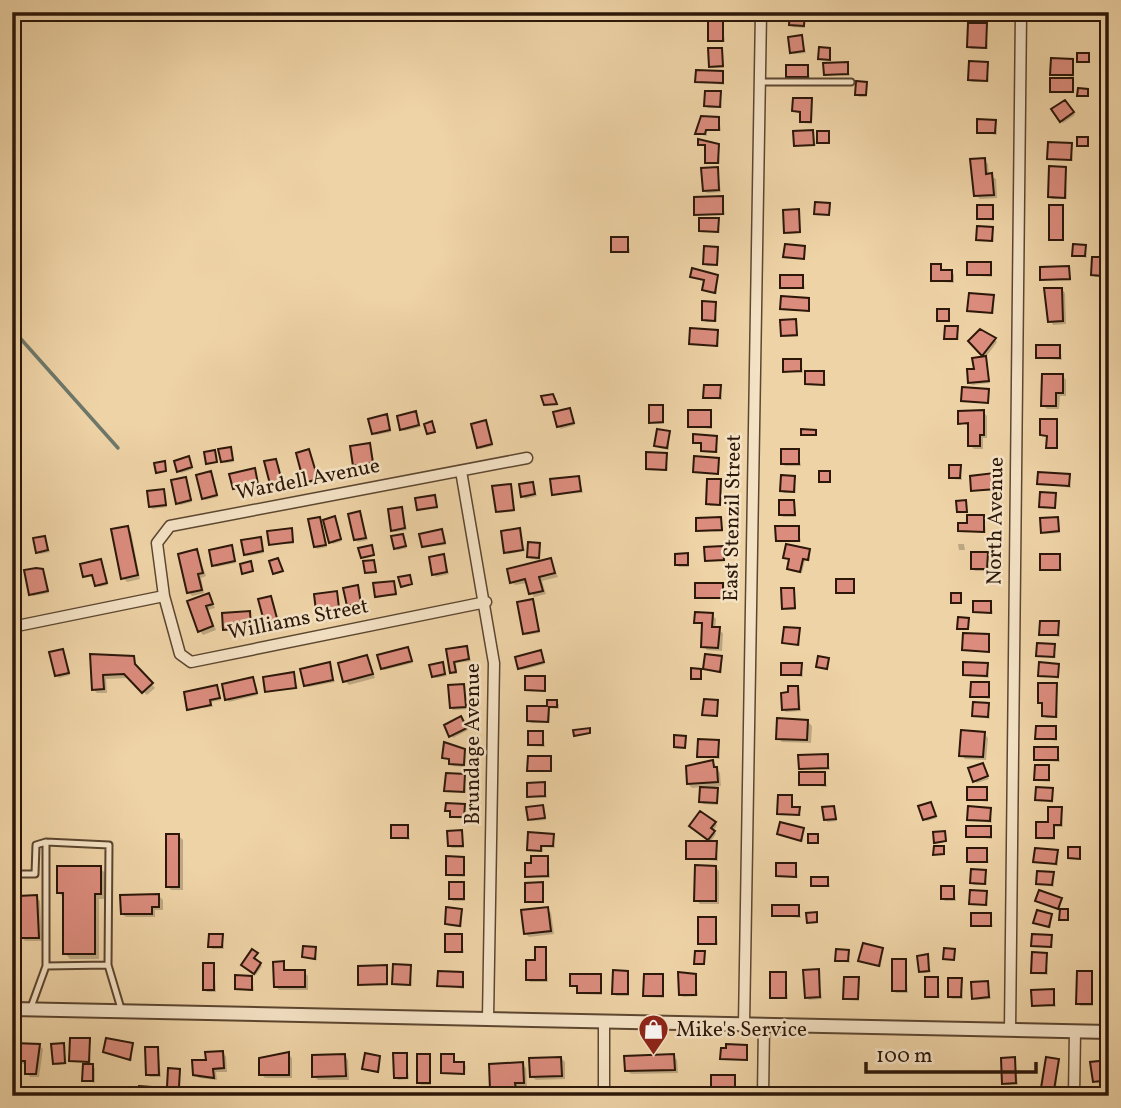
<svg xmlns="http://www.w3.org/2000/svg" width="1121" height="1108" font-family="Vollkorn,serif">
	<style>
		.shadow { fill: #0003 }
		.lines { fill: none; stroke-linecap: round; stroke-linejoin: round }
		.stream { stroke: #6d776a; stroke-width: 3.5 }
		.building { fill: #db8c7d; stroke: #2c1709; stroke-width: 2 }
		.service-casing { stroke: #5c4630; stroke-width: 9 }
		.minor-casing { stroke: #5c4630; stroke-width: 13 }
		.tertiary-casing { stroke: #5c4630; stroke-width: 16 }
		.service { stroke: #f4e2c5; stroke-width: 5 }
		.minor { stroke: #f4e2c5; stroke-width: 10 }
		.tertiary { stroke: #f4e2c5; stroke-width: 12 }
		.labels { text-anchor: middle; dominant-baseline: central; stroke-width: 5; stroke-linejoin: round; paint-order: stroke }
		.street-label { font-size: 21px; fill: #2c1709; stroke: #f4e2c5 }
		.poi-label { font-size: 21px; fill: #2c1709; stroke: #f4e2c5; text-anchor: start }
	</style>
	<rect width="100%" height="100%" fill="#eed3a6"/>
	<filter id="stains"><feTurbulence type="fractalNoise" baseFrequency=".00286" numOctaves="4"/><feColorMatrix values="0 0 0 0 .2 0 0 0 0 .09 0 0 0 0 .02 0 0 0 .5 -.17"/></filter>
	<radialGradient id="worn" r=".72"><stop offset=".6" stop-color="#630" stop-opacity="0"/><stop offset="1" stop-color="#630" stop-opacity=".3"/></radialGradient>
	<path class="shadow" d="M705,12H725L724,17L707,16Z
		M804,12L805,28L793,27L791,25Z
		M971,12H994V17L975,18Z
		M1055,12H1071V21H1057Z
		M722,21L725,42H712L709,40Z
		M986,25L988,49H971L969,46Z
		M801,37L806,53L794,54L792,52Z
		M721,50L724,68H713L710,66Z
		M1072,60L1074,77L1052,74Z
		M847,64L850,76L826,74Z
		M987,64L989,82H972L970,80Z
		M808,67L810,79L788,76Z
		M723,73L724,85L697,81Z
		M1072,80L1074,93L1052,91Z
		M866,83L867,97H859L857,94Z
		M720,93L722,108H708L706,105Z
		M811,100L812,124L804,123L802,113L794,111Z
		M1067,104L1075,115L1063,123L1061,121Z
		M719,118L721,131H707V136L697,134Z
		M995,121L997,135L978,132Z
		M813,132L816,146L796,145Z
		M1071,144L1073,161L1049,158Z
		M700,145L718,146L720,164H709L707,147Z
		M984,160L988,164L989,175L996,179L997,198L980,199L976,195Z
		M717,168L721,192L707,193L705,191Z
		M1065,169L1067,199H1052L1050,197Z
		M722,198L725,215L696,214Z
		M829,205L830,216L816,213Z
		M992,207L994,221L978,218Z
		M1062,207L1064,241H1053L1050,239Z
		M798,211L801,233L788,234L785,232Z
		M718,220L720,233L700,230Z
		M992,228L994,242L978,239Z
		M628,239L630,253L613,251Z
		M1085,247L1087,258L1074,255Z
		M717,248L718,266H707L705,264Z
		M804,248L805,260L785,256Z
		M1103,259L1105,277H1095L1093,275Z
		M990,264L992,277L969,275Z
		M940,266L942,272L954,274V283L932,281Z
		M1069,268L1071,281L1042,279Z
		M717,276V294L706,292V281L692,277Z
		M802,276L805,289L782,287Z
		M1061,289L1065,293L1066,324L1053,325L1046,309V290Z
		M993,297L994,314L969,310Z
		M809,300L810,312L782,309Z
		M715,303L717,322H706L704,319Z
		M796,321L798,337H785L783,335Z
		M957,328L959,340H948L946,338Z
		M717,331L719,347L691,343Z
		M989,334L997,342L986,357L970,341Z
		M1060,347L1062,360L1038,358Z
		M985,358L990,383L972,385L970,383L975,370Z
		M801,360L803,373L785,371Z
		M824,373L826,386L807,384Z
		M1063,376L1066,380V396H1060L1059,409H1047L1043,405Z
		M720,387L722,400L705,397Z
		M988,390L989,404L963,401Z
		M662,406L664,424H653L651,422Z
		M570,410L575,425L561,429L558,426Z
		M710,412L712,429L689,426Z
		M983,412L987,416V438H983V449H974L970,445V426L960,423Z
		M415,413L421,427L404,431L402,429Z
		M386,416L391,432L376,435L373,433Z
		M1056,421L1058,449H1051L1048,437L1042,435Z
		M485,422L493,446L480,449L478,447Z
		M669,432V450L659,448L656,446Z
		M716,437L718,453L705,452L703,445L695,442Z
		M370,444L375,465L357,468L354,466Z
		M230,449L234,462L225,463L222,461Z
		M309,451L319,481L308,484L306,482Z
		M798,451L801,466H785L783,464Z
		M666,454L668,471L648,468Z
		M188,458L193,469L181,473L179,471Z
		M718,460L719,475L695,471Z
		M275,461L284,487L274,489L272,487Z
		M960,467L962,480L953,479L950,477Z
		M254,470L259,486L236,491L234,488Z
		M211,473L218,497L205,500L203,498Z
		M994,475L997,490H973Z
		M1069,476L1071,488L1039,483Z
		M579,477L583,493L554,494Z
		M794,477L796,493H784L782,491Z
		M186,478L192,502L180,505L177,503Z
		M720,481L721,506H710L708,503Z
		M532,484L537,496L525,499L523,496Z
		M510,486L515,511L499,513L497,511Z
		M164,491L167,507L153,509L150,507Z
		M1055,495L1056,509L1041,506Z
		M435,497L438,509H418Z
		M794,502L796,517H783L781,514Z
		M401,508L407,530L395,532L393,530Z
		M360,513L368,540L358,542L356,540Z
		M984,517L986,533L960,531Z
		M334,518L342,541L333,544L331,542Z
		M721,518L723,532L698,530Z
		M319,519L327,547L317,549L315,546Z
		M1057,519L1060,533L1045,534L1042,532Z
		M798,527L801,542L777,541Z
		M127,528L131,532L140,579L127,582L123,578Z
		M291,530L294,544H271Z
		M519,530L525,551L508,554L506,552Z
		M442,531L446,545L423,547Z
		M403,536L407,548L398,550L396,548Z
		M45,538L50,552L40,554L38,552Z
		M260,539L264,553L247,556L245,554Z
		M958,544H964L965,550H959Z
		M539,545L540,560L531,559L529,557Z
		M231,547L236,563L216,567L214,565Z
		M722,548L725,561L707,560Z
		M809,550L810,561L805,560L802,573L791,571L790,560L785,558Z
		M197,551L206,576L201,578L204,593L192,596L189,592Z
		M987,554L989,571H975L973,568Z
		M687,555L689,567H679L677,565Z
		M443,556L449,574L436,577L434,574Z
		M1059,556L1062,571L1042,569Z
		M551,560L558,577L542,581L546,594L534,597L527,583L515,585L512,582Z
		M101,561L108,585L99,587L94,577L84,576Z
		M43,571L49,593L33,596L31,594Z
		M853,581L855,594L838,592Z
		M394,582L397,596H376Z
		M722,585L724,599L696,597Z
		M357,587L362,605L351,608L348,605Z
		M793,589L796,610H786L784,608Z
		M336,593L340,610L320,612L318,610Z
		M208,595L215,608L208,610L216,630L203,635L200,631Z
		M271,598L279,624L269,626L267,624Z
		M532,601L540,633L526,635L524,633Z
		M991,603L993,614L974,612Z
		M249,613L253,629H225Z
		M712,615L716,619L715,629L723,633L722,651L707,650L703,646L704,626L696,622Z
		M1058,623L1060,637L1041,634Z
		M799,630L800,646L784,642Z
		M989,636L990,653L964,650Z
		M1054,646L1056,658L1038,655Z
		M467,648L471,661L456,663L457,674H454L448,651Z
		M407,649L413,663L384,670L382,668Z
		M63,651L70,675L59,678L57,675Z
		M540,652L545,664L522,670L519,668Z
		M92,656L133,657L138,669L155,688L147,695L129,678L106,679L107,693H97L93,689Z
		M367,657L375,678L349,685L345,681Z
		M722,658V673L705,669Z
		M329,664L335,682L308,687L306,685Z
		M442,664L447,676L436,678L434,676Z
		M987,664L989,678L964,675Z
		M801,665L803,677L782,674Z
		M1058,666L1059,679L1040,675Z
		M294,674L298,689L267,691Z
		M544,678L546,692L527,690Z
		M253,679L258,695L229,702L227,699Z
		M988,683L990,699L972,696Z
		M463,685L467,709L453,710L451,707Z
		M1056,685L1058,718H1046L1044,705L1039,702Z
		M217,687L221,700L211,702L213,707L189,709Z
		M798,687L801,711L786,712L783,709L790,694Z
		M717,701L718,717L706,716L704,714Z
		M549,702L559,704V709L550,708V723H531L529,720L549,708Z
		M988,705L990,719L974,716Z
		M463,721L468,730L453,738L451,735Z
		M808,722L812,726L811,743L782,742L778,738Z
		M1055,728L1057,741L1037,738Z
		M543,733L545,747L532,746L529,744Z
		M984,734L988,738L986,760L965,759L961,755Z
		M718,741L720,759L699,756Z
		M1057,748L1060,762L1036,760Z
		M465,751V767L453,766L451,760L444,757Z
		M827,756L830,770L800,768Z
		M550,757L552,772L529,770Z
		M713,762L720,773L721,786L703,789L717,790L718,805L703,804L702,787L692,788L688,784Z
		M982,765L989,779L977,783L975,781Z
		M1049,767L1050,782L1038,781L1036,779Z
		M824,774L827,787L801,784Z
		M464,776L466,793L446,790Z
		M544,784L547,798L529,796Z
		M986,789L988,802L969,799Z
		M1052,790L1053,803L1036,799Z
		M791,797L793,809H799L801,816L779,813Z
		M931,804L937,818L927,821L924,819Z
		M464,805L466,819L454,818L447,810Z
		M542,807L546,820L532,821L529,819Z
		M833,808L837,821L828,822L825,820Z
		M990,809L992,823L969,819Z
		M1061,809L1063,827H1055V840L1040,839L1037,837Z
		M715,823L717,825L713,831L716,834L711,841L693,828Z
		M407,827L410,840L393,837Z
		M990,827L992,839L968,836Z
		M803,830V842L779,834Z
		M462,832L464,848H452L449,846Z
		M179,836L183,840V890H171L168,886Z
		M553,836L555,848L543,847V852L529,849Z
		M716,843L718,861L687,858Z
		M986,850L989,863L969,861Z
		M1057,852L1058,866L1035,861Z
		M548,858L550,878L527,876Z
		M463,859L465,877L450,876L447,874Z
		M795,865L798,878L778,876Z
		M715,867L719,871V904H700L696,900Z
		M100,868L105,873V899H99V959H70L65,953V899L59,893Z
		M985,872L987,885H974L972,883Z
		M1053,874L1054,887L1038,883Z
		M828,879L830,887L813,885Z
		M463,883L465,901H453L450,898Z
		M542,884L544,903H529L527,901Z
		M954,887L956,901H945L943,899Z
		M986,893L988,906L971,903Z
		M159,896L163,900V910H155V917H126L122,914Z
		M36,897L40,901L42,941H25L22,938Z
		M1061,899L1060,910L1037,901Z
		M12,905L14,959H12Z
		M798,907L801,918L773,915Z
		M547,909L551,913L554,934L529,937L525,933Z
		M461,910L462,927L449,926L447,924Z
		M990,915L993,927L973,925Z
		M1051,916V928L1035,922Z
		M715,919L718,945H702L700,943Z
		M222,936L224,949H212L210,946Z
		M461,936L464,953H449L446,951Z
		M1051,936L1053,948L1033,946Z
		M315,948L317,960L303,957Z
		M545,949L548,982H530L528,980Z
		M882,950L881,967L860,960Z
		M848,951L850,963L837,960Z
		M256,954L255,961L262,966L256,975L245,967Z
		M1046,954L1048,975L1035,974L1033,972Z
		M927,956L931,972L923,973L920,971Z
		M905,961L908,993H896L893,991Z
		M283,963L287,972H304L308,976V990H279L275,986Z
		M214,965L216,992H207L205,990Z
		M386,967L388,986L360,984Z
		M410,967L412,986L396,985L394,983Z
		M818,971L822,999L809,1000L807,997Z
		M627,972L629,996H616L614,993Z
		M1091,972L1093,1006H1080L1078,1004Z
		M785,973L788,999H774L772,997Z
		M463,974L464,989L439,985Z
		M695,975L698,996L683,997L681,994Z
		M601,976L602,995L581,994L579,988L572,986Z
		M663,976L664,998L647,997L645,995Z
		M252,977L254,991L237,989Z
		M858,979L859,1001L847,1000L845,998Z
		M937,979L940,998H929L926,996Z
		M961,980L963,999H952L950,997Z
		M987,982L991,999L976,1000L974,998Z
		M1053,991L1056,1007L1034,1005Z
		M89,1040L91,1066L95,1068V1083L84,1080L85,1063L71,1060Z
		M63,1045L67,1064L57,1065L54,1063Z
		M132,1045V1061L105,1051Z
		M40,1046L43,1049L39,1077H30L27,1073V1064H18L12,1055Z
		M747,1047L748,1061L722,1058Z
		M158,1049L161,1077H150L148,1075Z
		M223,1053L226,1057L227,1072H216L217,1080L199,1078L195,1074L208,1061Z
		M288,1054L292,1058V1078H265L261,1074Z
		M406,1054L409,1079L398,1080L396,1077Z
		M429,1055L431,1085H421L419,1082Z
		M345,1056L348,1060L349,1080H318L314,1076Z
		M453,1056L456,1063L466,1066L465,1075L443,1072Z
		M673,1056L677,1060L678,1073L631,1074L627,1071Z
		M380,1057L379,1073L364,1069Z
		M561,1058L565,1062V1079L536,1080L532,1077Z
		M1015,1059L1018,1085H1006L1004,1083Z
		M1058,1061L1056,1092L1045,1090L1043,1087Z
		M1107,1062L1109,1082L1097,1083L1095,1081Z
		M522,1064L526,1068L527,1086L518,1087L519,1092L496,1094L492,1090Z
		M179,1071L180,1089L171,1088L168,1086Z
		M734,1077L736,1093L713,1091Z
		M436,1092L447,1093L449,1096H436Z"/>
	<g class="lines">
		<path class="stream" d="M12,329L118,448"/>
	</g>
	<path class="building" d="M790,12H805L804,26L789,25Z
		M1053,12H1070V19H1053Z
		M708,19H723V41H708Z
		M968,23H987L986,48L967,47Z
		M802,35L804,51L790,53L788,37Z
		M819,47L830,48V60L818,59Z
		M708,48H722L723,66L709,67Z
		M1077,53H1089V62H1077Z
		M1051,58L1073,59V75H1050Z
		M969,61L988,62L987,81L968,80Z
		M848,62V74L824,75L823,63Z
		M786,65H808V77H786Z
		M696,70L723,71V83L695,82Z
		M1050,78H1073V92H1050Z
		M856,81L867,82L866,95H855Z
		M1078,88L1088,89V96H1077Z
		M705,91H721L720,107L704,106Z
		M793,98H812L811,122H800V112L792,111Z
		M1065,100L1074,112L1060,122L1051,109Z
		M701,116L719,117V130H706L705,134H695Z
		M977,119L996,120L995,133H977Z
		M813,130L814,145L794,146L793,131Z
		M817,131H829V143H817Z
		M1077,137H1088V146H1077Z
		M698,139L719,144L718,163H705V145H698Z
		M1048,142L1072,143L1071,160L1047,159Z
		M985,158L986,174L992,173L994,195L974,196L970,159Z
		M1049,166L1066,167L1065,198L1048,197Z
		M718,167L719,190L703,191L701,168Z
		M723,196V214L694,215V197Z
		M815,202L830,203L829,215L814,214Z
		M977,205H993V219H977Z
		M1049,205H1063V240H1049Z
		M799,209L800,232L784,233L783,210Z
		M699,218H719L718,232L699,231Z
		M977,226L993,227L992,241L976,240Z
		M611,237H628V252H611Z
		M785,244L805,246L804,259L783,257Z
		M1073,244L1086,245L1085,256H1072Z
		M704,246L718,247L717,265L703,264Z
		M1092,257H1104L1103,276L1091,275Z
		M967,262H991V275H967Z
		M931,264H941V270H952V281H931Z
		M1069,266L1070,279L1040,280V267Z
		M692,268L718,275L715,293L702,290L704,280L690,277Z
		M780,275H803V288H780Z
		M1044,288H1062L1063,321L1048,322Z
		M969,293L994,295L992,313L967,311Z
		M781,296L809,298V311L780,309Z
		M702,301L716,302L715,321L702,320Z
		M937,309H949V321H937Z
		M796,319L797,335L781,336L780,320Z
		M945,326H958L957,339H944Z
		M690,328L718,330L717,346L689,344Z
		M980,329L996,338L982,356L968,341Z
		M1036,345H1060V358H1036Z
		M986,356L989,381L968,383L967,369H974L972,358Z
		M783,359H801V371L783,372Z
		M805,371H824V385L805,384Z
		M1042,374H1063V393H1056V406H1041Z
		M704,385H721L720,398H703Z
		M962,387L989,389L988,403L961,401Z
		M553,394L557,404L544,405L541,396Z
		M649,405H663V422L649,423Z
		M570,408L574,423L557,427L553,412Z
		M688,410H711V427H688Z
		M984,410V435H980V446H968V423L958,424V411Z
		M416,411L419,425L400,430L397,416Z
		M387,414L390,430L372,434L368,419Z
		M1040,419H1057V448H1046L1047,436L1040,435Z
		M486,420L492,444L477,448L471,424Z
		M432,421L435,432L427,434L424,424Z
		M657,429L670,431L667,448L654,446Z
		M801,429L816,430V435H801Z
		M693,434L717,436L716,452L701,451V443H693Z
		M370,443L373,463L353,466L350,446Z
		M231,447L233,460L221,462L218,449Z
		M309,449L318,479L304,483L296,453Z
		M781,449H799V464H781Z
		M215,450L217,462L206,464L204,452Z
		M646,452L667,453L666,470L646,469Z
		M189,456L192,467L177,472L174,461Z
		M694,456L719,458L718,474L693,472Z
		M276,459L283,485L271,488L264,461Z
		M165,461L166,471L156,473L154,463Z
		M949,465H961L960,478H949Z
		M255,468L258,484L233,489L229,474Z
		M211,471L217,495L202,499L196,475Z
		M819,471H830V482H819Z
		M1038,472L1070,474L1069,486L1037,484Z
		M994,473L996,489L971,491L970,476Z
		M781,475L795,476L794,492L780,491Z
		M579,476L581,491L552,495L550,479Z
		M186,477L191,500L176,504L171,480Z
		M707,479H721L720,505L706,504Z
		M533,482L535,494L521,497L519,484Z
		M511,484L514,510L496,512L492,486Z
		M164,489L166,505L149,507L147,491Z
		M1040,492L1056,493L1055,508L1039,507Z
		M435,495L437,507L417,510L415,498Z
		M779,500H794L795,515H779Z
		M966,500L967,512H957L956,501Z
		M402,507L405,528L391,531L388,509Z
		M360,511L366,538L354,540L348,514Z
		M967,515H984V532L958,531V523H967Z
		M335,516L341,539L329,543L323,520Z
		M320,517L326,545L314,547L308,519Z
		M721,517L722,530L696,531V518Z
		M1058,517L1059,531L1041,533L1040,518Z
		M128,526L138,575L121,579L111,529Z
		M775,526H799V541H776Z
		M292,528L293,542L269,545L267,531Z
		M520,528L523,550L504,553L501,531Z
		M442,529L445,543L422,547L419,534Z
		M403,534L406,546L394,549L391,536Z
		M45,536L48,550L36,553L33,538Z
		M261,537L263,551L244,555L241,540Z
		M528,542L540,543L539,558L527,557Z
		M786,544L810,549L808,560L803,559L800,572L787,569L789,559L783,558Z
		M232,545L235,561L212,566L209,550Z
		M372,545L374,555L361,558L358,548Z
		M723,546L724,560L705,561L704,547Z
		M197,549L203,573L198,574L202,590L187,593L178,554Z
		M971,552H988L987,569H971Z
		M688,553V565H675V554Z
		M444,554L447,572L432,575L429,557Z
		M1040,554H1060V570H1040Z
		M278,558L283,571L273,574L269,561Z
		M551,558L555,573L539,577L543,591L529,594L525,579L510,583L507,569Z
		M101,559L107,583L95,586L92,575L83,577L80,564Z
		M374,560L376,572L365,573L363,561Z
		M251,561L253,571L242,574L240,564Z
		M36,568L43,569L48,591L29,595L24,570Z
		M410,575L412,584L401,587L398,577Z
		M836,579H854V593H836Z
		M394,581L396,594L375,597L373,583Z
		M695,583H723V598H695Z
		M358,585L361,604L347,606L343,588Z
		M781,588H794L795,608L782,609Z
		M337,591L339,608L316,611L314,594Z
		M209,593L213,604L206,606L213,626L198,632L187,601Z
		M951,593H961V603H951Z
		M271,596L278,622L265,625L258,599Z
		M533,599L539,631L523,634L517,602Z
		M973,601H991V613L973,612Z
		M250,611L251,628L223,630L222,613Z
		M695,612L713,613L712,627H720L718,648L701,647L702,623H694Z
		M958,617L969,618L968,629H957Z
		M1040,621H1059L1058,635H1039Z
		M784,627L800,628L798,645L782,643Z
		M963,633L989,634V652L962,650Z
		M1037,643L1055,644L1054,657L1036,656Z
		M467,646L469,659L454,662L456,672L450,673L446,649Z
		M408,647L412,661L381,669L377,655Z
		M63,649L69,673L55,676L49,652Z
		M541,650L544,662L518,669L515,657Z
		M90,654L134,656L135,664L153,683L142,693L124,674L103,675L104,689L92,690Z
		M705,654L722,656L720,672L703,669Z
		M367,655L373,674L343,682L338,663Z
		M818,656L829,658L827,669L816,667Z
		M330,662L333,680L304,686L300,669Z
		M443,662L445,674L432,677L429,665Z
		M963,662L988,663L987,676L963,675Z
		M1039,662L1059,664L1058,677L1038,676Z
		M781,663H802L801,675H781Z
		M691,668L701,669V679H691Z
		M294,672L296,688L265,692L263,677Z
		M525,676H545V691L525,690Z
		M253,677L257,693L225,700L222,684Z
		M971,682H989V697H970Z
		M1038,683H1057L1056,717L1042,716V703H1038Z
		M464,684L466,707L450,708L448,685Z
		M217,685L220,698L210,700L211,705L187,710L184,692Z
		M788,686H798L799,709L782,710L781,693L788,692Z
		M704,699L718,700L717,716L702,715Z
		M547,700H557V707H549L548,722L527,721V706H547Z
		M973,702L989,703L988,717L972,716Z
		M461,716L467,728L449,737L444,725Z
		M777,718L808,720L807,740L776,739Z
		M1036,726H1056V739H1035Z
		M590,728V733L574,736L573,730Z
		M961,730L985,732L983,757L959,756Z
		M528,731H543V745H528Z
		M674,735L686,736L685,748L674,747Z
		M698,739L719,740L718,757H697Z
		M444,742L465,749L464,765L449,764V759L442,758Z
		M1034,747H1058V760H1034Z
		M828,754V768L799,769L798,755Z
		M528,756H551V771H527Z
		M713,760L714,767H717L718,782L687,784L686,766Z
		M983,763L988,776L973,782L968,768Z
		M1035,765H1049V780H1034Z
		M799,772H825V785H799Z
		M446,773L465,774L464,792L444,791Z
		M545,782V796L527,797V783Z
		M700,787L718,788L717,803L699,802Z
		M967,787H987V800H967Z
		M1036,787L1053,788L1052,801L1035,800Z
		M778,795H792V807H800L799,815L777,814Z
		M931,802L936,816L923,820L918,806Z
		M446,803L465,804L464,817H450V811H445Z
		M543,805L545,818L528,820L526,807Z
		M834,806L836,819L824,820L822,807Z
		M968,806L991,808L990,821L967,820Z
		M1048,807H1062L1061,825H1054V838H1036V822H1048Z
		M700,811L716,822L711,828L715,831L708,840L689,826Z
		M780,822L804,828L801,841L777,834Z
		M391,825H408V838H391Z
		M966,826H991V837H966Z
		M462,830L463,846H448L447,831Z
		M945,831L946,841L934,843L933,832Z
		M528,832L554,834L553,846H541V851L527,850Z
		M166,834H179V887H166Z
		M808,834H818V843H808Z
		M686,841H717L716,859H686Z
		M934,846H944V854L933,855Z
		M1068,847H1080V859L1068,858Z
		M967,848H987V862H967Z
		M1035,848L1058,850L1056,864L1033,862Z
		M446,856L464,857V875H446Z
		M531,856H548V876L525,877V863H531Z
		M776,863H796V877L776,876Z
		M695,865L716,866V901H694Z
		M57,866H101V894H95V954H63V893H57Z
		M971,869L986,870L985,884L970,883Z
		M1037,871L1054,872L1052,885L1036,884Z
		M811,877H828V886H811Z
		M449,882H464V899H449Z
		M543,882V902H525V883Z
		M941,886H954V899H941Z
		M970,890L987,891L986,905L969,904Z
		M1039,890L1062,898L1058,909L1035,901Z
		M159,894V907H152V914H121L120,895Z
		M37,895L39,938H20L18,896Z
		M772,905H799V916H772Z
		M446,907L462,909L460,926L445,924Z
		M548,907L551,931L524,934L521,910Z
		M1060,909H1068V920H1059Z
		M1037,910L1052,914L1049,927L1033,923Z
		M817,912V922L807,923L806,913Z
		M971,913H991V926H971Z
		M698,917H716V944H698Z
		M209,934H223L222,947H208Z
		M445,934H462V952H445Z
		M1032,934L1052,935L1051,947L1031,946Z
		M863,943L883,948L879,966L858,961Z
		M303,946L316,947L315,959L302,957Z
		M535,947H546V980H526V960H535Z
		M944,948L955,949L954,960L943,959Z
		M252,949L258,953L254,958L261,963L254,974L241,965Z
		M836,949L849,950L848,961H835Z
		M695,951H705L704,964H694Z
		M1032,952L1047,953L1046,973H1031Z
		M928,954L929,971L919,972L917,956Z
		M892,959H906V991H892Z
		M284,961V970H305V987H274L273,962Z
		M203,963H214V990H203Z
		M393,964L411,965L410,985L392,984Z
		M387,965V984L358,985V966Z
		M819,969L820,997L805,998L803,970Z
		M613,970L628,971V994H612Z
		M438,971L463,972V987L437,986Z
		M1077,971H1092V1004H1076Z
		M678,972L696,974V995H679Z
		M770,972H786V998H770Z
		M570,974H601V993H577V986H570Z
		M644,974H663V996H643Z
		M235,975L252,976V990L235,989Z
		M844,977H859L858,999H843Z
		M925,977H938V997H925Z
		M948,978H962L961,997H948Z
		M988,981L989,997L972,999L971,982Z
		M1054,989V1005L1032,1006L1031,990Z
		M70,1038H90L89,1062L69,1061Z
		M106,1038L133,1043L130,1060L103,1052Z
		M13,1043L40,1044L36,1074H25V1061H12Z
		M64,1043L65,1063L53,1064L51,1044Z
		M726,1044L747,1045V1060L720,1059L721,1048H726Z
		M145,1047H158L159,1075H146Z
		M223,1051L224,1068L213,1069L214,1078L193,1075L192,1060H206L205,1052Z
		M289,1052V1075H259V1058Z
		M365,1053L380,1056L378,1072L362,1069Z
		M393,1053H407V1078H394Z
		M345,1054L346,1076L312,1077V1055Z
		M417,1054H430V1083H417Z
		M441,1054H454V1062H464V1074L441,1073Z
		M674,1054L675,1070L625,1071L624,1056Z
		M561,1057L562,1076L530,1077L529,1058Z
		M1015,1057L1016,1083L1002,1084L1001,1058Z
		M1046,1057L1059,1059L1054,1090L1041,1088Z
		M1108,1060L1109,1080L1093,1082L1090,1062Z
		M523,1062L524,1083H515L516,1089L490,1090L489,1064Z
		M83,1064H93V1081H82Z
		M168,1068L180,1069L179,1087H167Z
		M711,1075H735V1092L711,1091Z
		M139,1086L151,1087L150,1096H139Z
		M577,1087V1096H564V1088Z
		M273,1088L295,1089V1096H273Z"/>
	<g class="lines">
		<defs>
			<path id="service" d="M760,82H851
				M12,874H35L36,845L46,842
				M46,966L108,965
				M30,1010L46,966V842L109,845L108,965L122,1012"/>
			<path id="minor" d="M461,471L494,663L488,1019
				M486,602L191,662L180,654L164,596L157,543L170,526L527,458
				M12,627L164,596
				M744,1025L761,12
				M1010,1030L1021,12
				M604,1096V1022
				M763,1096L764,1025
				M1074,1096L1075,1031"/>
			<path id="tertiary" d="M12,1009L1109,1032"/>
		</defs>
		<use href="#service" class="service-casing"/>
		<use href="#minor" class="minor-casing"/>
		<use href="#tertiary" class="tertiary-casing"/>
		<use href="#service" class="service"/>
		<use href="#minor" class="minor"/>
		<use href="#tertiary" class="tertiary"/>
	</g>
	<defs>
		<symbol id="shop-pin" viewBox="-11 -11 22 30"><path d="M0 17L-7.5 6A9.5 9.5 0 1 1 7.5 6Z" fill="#8f2418" stroke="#f4e2c5"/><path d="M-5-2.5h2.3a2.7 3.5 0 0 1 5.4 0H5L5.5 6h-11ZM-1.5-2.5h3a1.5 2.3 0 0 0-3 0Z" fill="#fff"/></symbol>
	</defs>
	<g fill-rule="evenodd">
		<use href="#shop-pin" x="636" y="1012" width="35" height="47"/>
	</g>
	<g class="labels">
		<g class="street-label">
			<text transform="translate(308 480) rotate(-11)">Wardell Avenue</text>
			<text transform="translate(733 518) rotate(-89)">East Stenzil Street</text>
			<text transform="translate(996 521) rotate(-89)">North Avenue</text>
			<text transform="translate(298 620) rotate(-11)">Williams Street</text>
			<text transform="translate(473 744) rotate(-90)">Brundage Avenue</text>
		</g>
		<g class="poi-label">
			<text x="676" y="1030">Mike's Service</text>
		</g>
	</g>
	<rect width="1121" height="1108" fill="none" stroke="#eed3a6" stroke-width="42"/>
	<rect x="14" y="14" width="1093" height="1080" fill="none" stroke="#2c1709" stroke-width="3.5"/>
	<rect x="21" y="21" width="1079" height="1066" fill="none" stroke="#2c1709" stroke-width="2"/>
	<path d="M866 1062v10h170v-10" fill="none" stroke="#2c1709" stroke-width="3.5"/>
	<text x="876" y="1062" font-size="21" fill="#2c1709" stroke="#f4e2c5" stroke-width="5" paint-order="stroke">100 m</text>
	<rect width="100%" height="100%" filter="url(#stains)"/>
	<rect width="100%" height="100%" fill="url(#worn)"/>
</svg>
